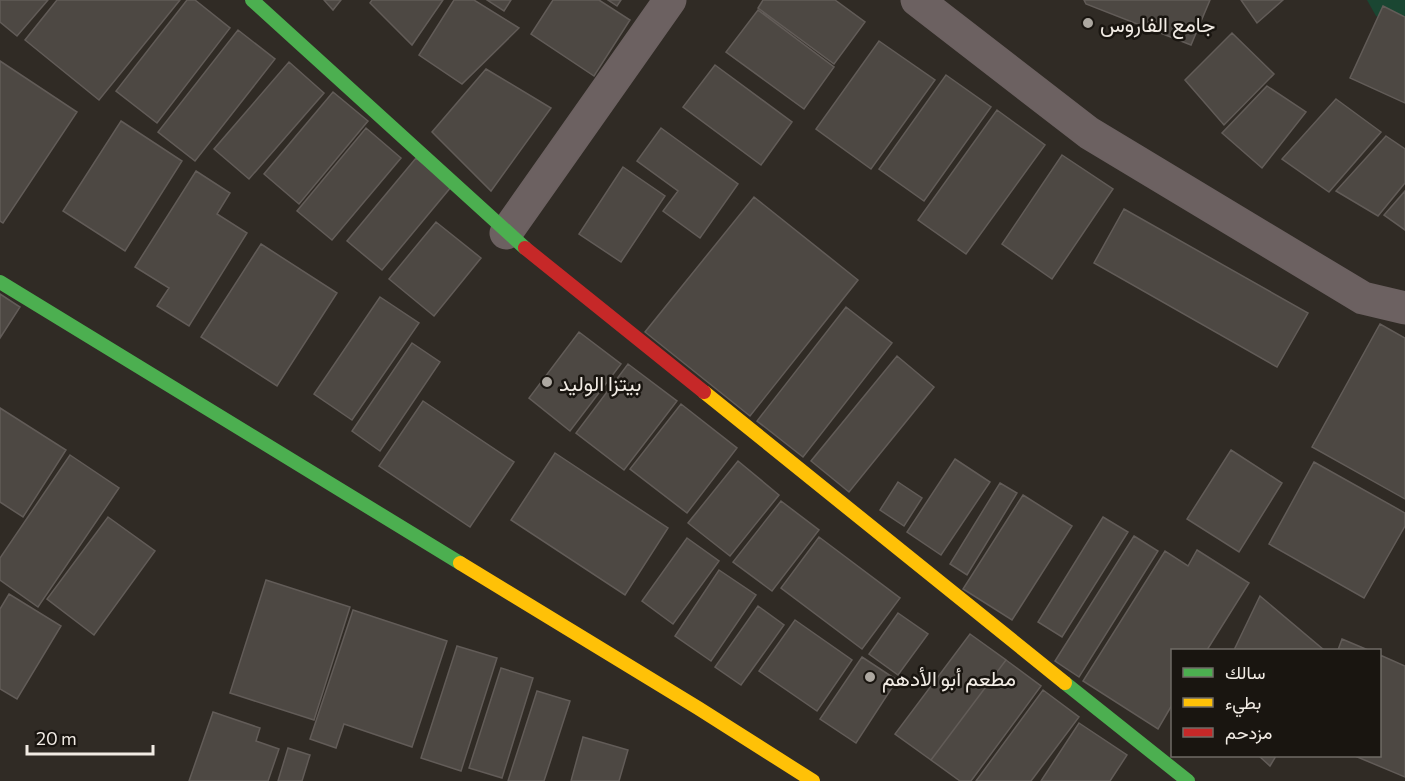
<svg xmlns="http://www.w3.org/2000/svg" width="1405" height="781" font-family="Commissioner,Vazirmatn,sans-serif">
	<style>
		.green { fill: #1a4632 }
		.building { fill: #4d4843; stroke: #625c58; stroke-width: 1.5 }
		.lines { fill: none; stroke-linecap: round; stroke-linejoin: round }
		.street { stroke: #6c6161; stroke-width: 33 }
		.fast { stroke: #4caf50; stroke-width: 14 }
		.slow { stroke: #ffc107; stroke-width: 14 }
		.jam { stroke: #c62828; stroke-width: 14 }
		.poi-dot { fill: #ada8a1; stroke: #191510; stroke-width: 2 }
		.labels { text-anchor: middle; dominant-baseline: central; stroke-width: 5; stroke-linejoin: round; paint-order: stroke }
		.poi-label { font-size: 21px; fill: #f1ebe4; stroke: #191510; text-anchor: start }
	</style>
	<rect width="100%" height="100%" fill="#302b25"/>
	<path class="green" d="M1367,0H1405V28L1376,16Z"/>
	<path class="building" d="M0,0H48L17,36L0,22Z
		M57,0H180L99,100L25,40Z
		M187,0H195L230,28L157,123L116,91Z
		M324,0H341L333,10Z
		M372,0H443L412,45L370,3Z
		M454,0H474L519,28L462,84L419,55Z
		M487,0H511L504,11Z
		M553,0H599L630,20L594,76L531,34Z
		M608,0H621L617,6Z
		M763,0H835L865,22L834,64L758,8Z
		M1084,0H1210L1191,45L1086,4Z
		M1241,0H1283L1257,23Z
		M1383,6L1405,17V103L1350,78Z
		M758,10L834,67L804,109L726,52Z
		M238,30L275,59L195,161L158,132Z
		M1232,33L1274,74L1224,125L1185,80Z
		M879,41L935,80L871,169L816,129Z
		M0,61L77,112L3,223L0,221Z
		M289,62L324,93L249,179L214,149Z
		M715,65L792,122L761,165L683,107Z
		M486,69L551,108L491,191L432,132Z
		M946,75L991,107L924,201L879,169Z
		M1267,86L1306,112L1262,168L1222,133Z
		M333,92L368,121L299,204L264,174Z
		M1336,99L1381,132L1329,192L1282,159Z
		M997,110L1045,145L966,254L918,220Z
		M121,121L182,161L125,251L63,211Z
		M366,128L401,158L332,240L297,211Z
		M661,128L738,184L700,238L663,211L678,191L637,161Z
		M1386,136L1405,149V183L1378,216L1336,191Z
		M1062,155L1113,189L1052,279L1002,244Z
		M416,158L451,187L382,270L347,241Z
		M623,167L665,196L621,262L579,234Z
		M196,171L230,193L217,214L247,233L189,326L157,306L169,288L135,267Z
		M1405,191V230L1384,215Z
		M754,197L858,280L750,416L645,332Z
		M1124,209L1308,313L1277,367L1094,263Z
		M436,222L481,258L434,316L389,279Z
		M261,244L337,293L277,386L201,337Z
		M0,294L20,307L0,338Z
		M380,297L419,323L352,420L314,394Z
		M846,307L892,343L803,457L757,421Z
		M1380,324L1405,338V499L1312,447Z
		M579,332L621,364L570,431L529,398Z
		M412,343L440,362L380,451L352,431Z
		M897,356L934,387L849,492L811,461Z
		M628,364L677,401L624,470L576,433Z
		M423,401L514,462L470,527L379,466Z
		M681,404L737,448L687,513L630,469Z
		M0,408L66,450L23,517L0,502Z
		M1231,450L1282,483L1239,552L1187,519Z
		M555,453L668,528L625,595L511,520Z
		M70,455L119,488L38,607L0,580V558Z
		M955,459L990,482L941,555L907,532Z
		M738,461L779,495L730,556L688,523Z
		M1314,462L1405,513V526L1364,598L1269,544Z
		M898,482L922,498L904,526L880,510Z
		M1000,483L1017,493L967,575L950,564Z
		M1023,495L1072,526L1012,620L963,589Z
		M781,501L819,530L772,591L733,562Z
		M108,517L155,551L94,635L47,599Z
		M1103,517L1128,532L1062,637L1038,622Z
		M1134,536L1158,551L1079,677L1055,661Z
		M819,537L900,598L862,649L781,588Z
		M687,538L719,561L673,624L642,601Z
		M1197,550L1249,583L1207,650H1172V705L1158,729L1083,681L1165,551L1188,566Z
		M719,570L756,595L711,661L675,636Z
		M266,580L350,607L314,720L230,693Z
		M9,594L61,626L17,699L0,689V609Z
		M1260,596L1324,650H1234Z
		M758,606L784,625L741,685L715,667Z
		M353,610L447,641L412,747L344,724L336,748L310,739Z
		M898,613L928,634L898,675L869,654Z
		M795,620L852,660L817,711L759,671Z
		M970,634L1006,660L931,760L895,734Z
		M1342,639L1368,650H1338Z
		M457,646L497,658L461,771L421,758Z
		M1380,655L1405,666V777L1355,756H1380Z
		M862,657L897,680L856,743L820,719Z
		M1006,660L1041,686L971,781H960L931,760Z
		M501,668L533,678L502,778L469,768Z
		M1043,690L1079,717L1031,781H976Z
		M537,691L570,701L544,781H508Z
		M213,712L260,728L256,741L279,749L268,781H189Z
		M1079,723L1127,755L1110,781H1041Z
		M583,737L628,750L619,781H571Z
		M288,748L310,755L302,781H278Z
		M1259,756H1276L1270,766Z"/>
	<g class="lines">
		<path class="street" d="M917,0L1089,133L1363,298L1405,308
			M506,233L670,0"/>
		<path class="fast" d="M252,0L525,248
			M0,282L460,563
			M1065,683L1188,781"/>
		<path class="slow" d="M704,392L1065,683
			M460,563L698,708L813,781"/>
		<path class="jam" d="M525,248L704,392"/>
	</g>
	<g class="poi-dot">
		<circle cx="1088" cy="23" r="6"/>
		<circle cx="547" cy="382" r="6"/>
		<circle cx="870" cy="677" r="6"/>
	</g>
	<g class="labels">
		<g class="poi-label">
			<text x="1100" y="23">جامع الفاروس</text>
			<text x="559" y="382">بيتزا الوليد</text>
			<text x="882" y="677">مطعم أبو الأدهم</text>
		</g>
	</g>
	<rect x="1171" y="649" width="210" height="108" fill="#191510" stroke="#6f6b65" stroke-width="1.5"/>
	<rect x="1183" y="668" width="30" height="9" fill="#4caf50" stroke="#6f6b65" stroke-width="1.5"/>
	<text x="1225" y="679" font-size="18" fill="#f1ebe4">سالك</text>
	<rect x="1183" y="698" width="30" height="9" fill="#ffc107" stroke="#6f6b65" stroke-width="1.5"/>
	<text x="1225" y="709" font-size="18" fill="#f1ebe4">بطيء</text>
	<rect x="1183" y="728" width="30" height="9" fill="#c62828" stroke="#6f6b65" stroke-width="1.5"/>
	<text x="1225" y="739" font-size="18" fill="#f1ebe4">مزدحم</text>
	<path d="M27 745v9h126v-9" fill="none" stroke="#f1ebe4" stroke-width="3"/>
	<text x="36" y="745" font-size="18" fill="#f1ebe4" stroke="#191510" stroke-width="4.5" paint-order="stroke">20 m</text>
</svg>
